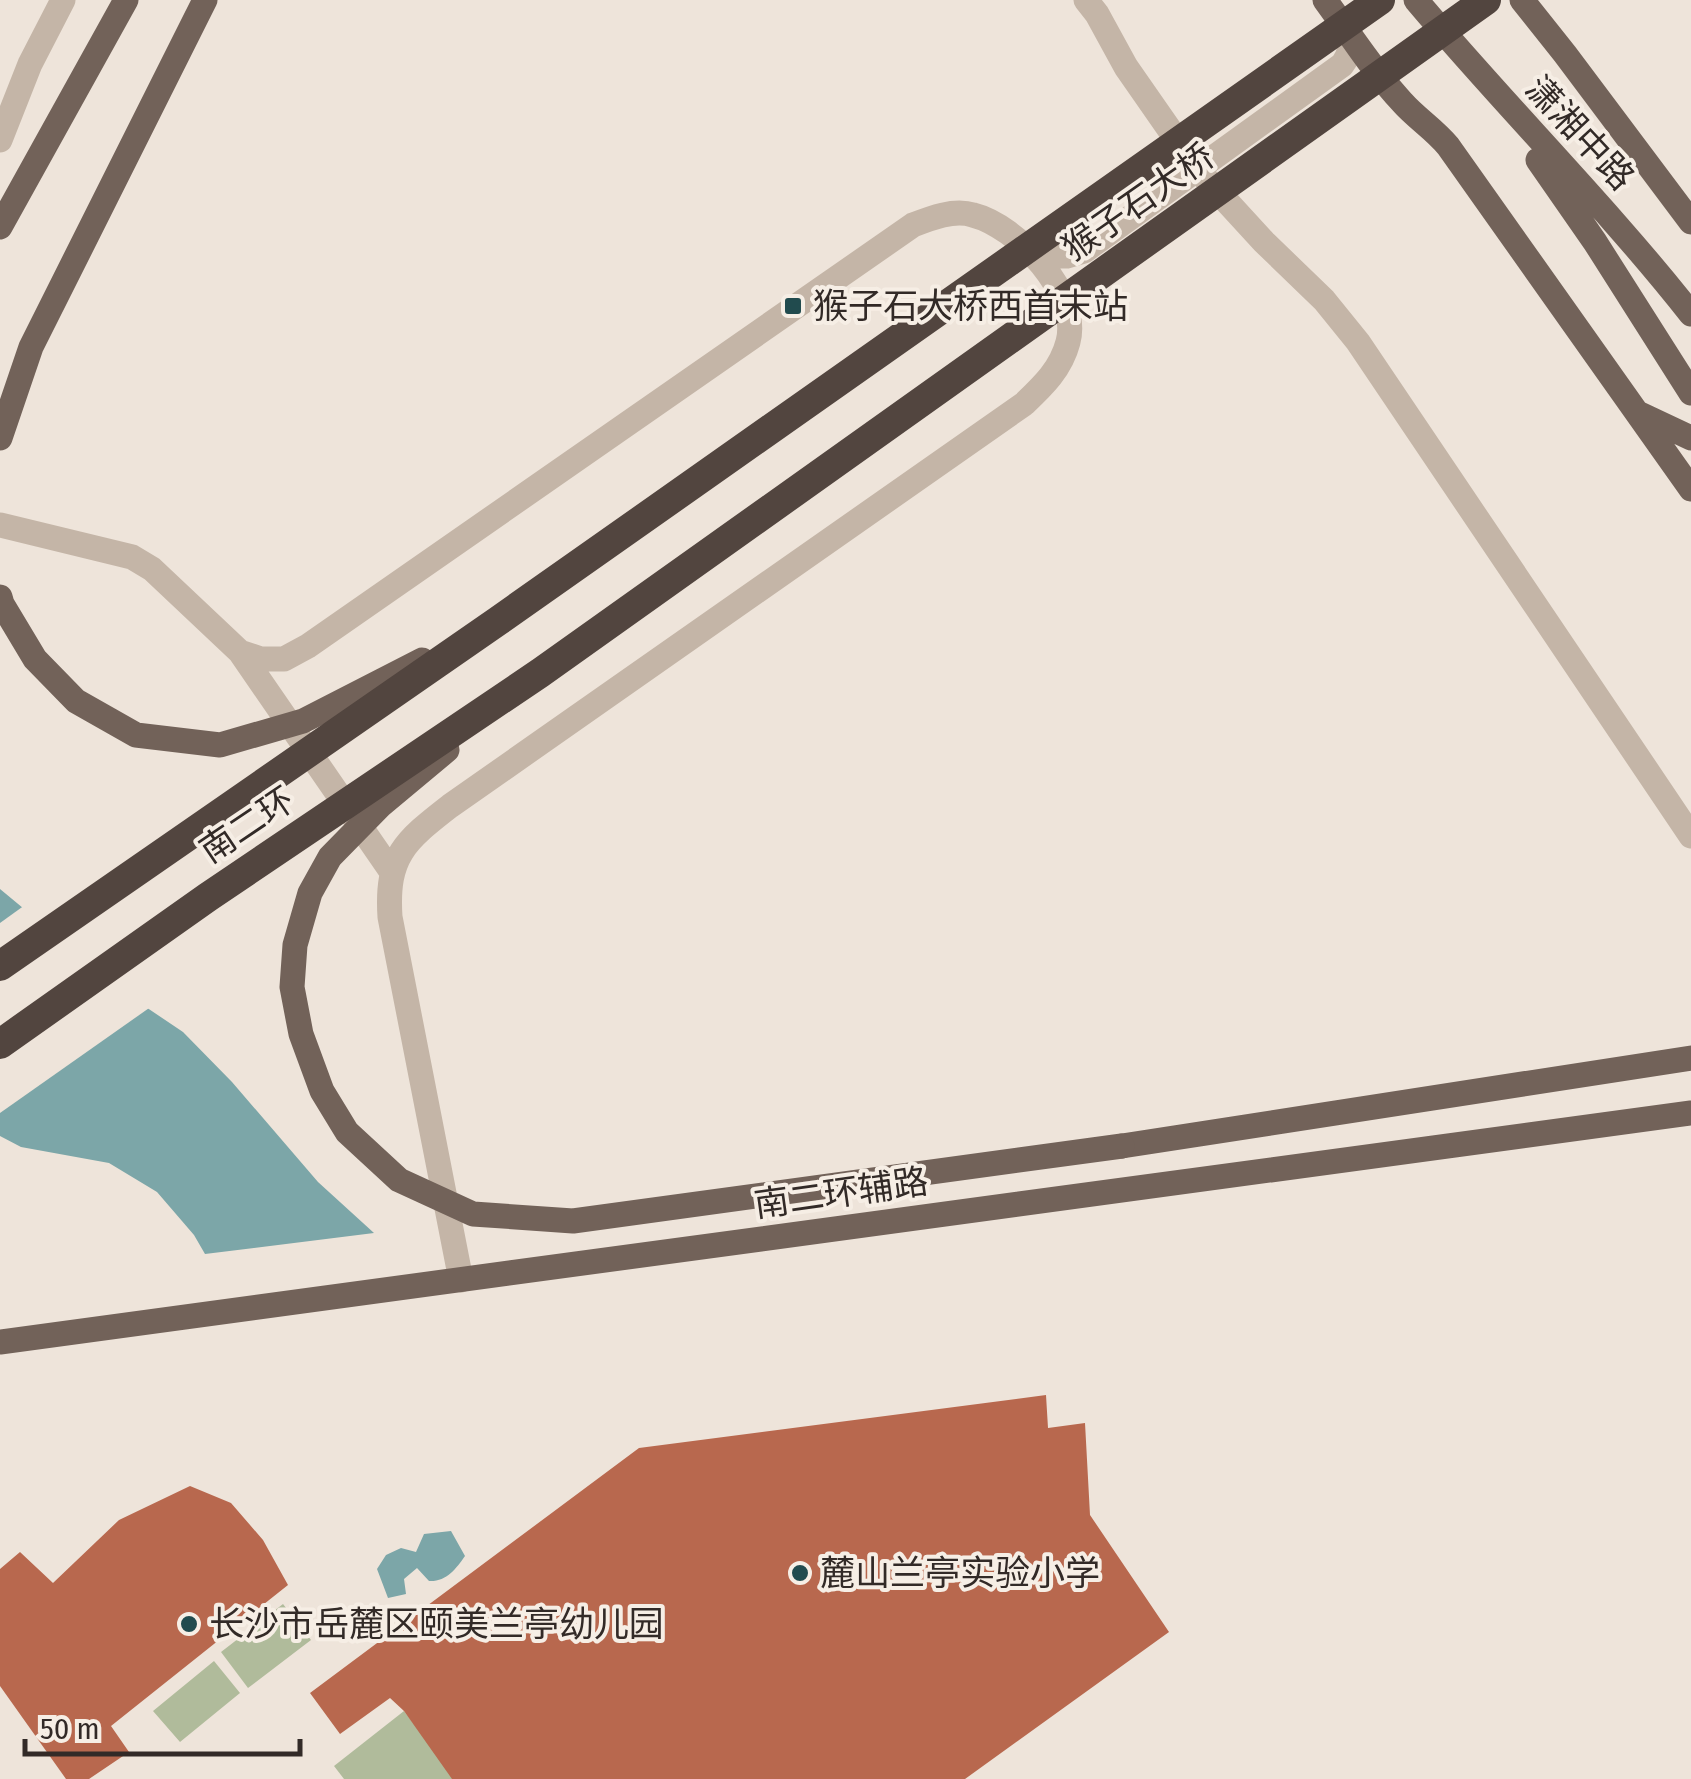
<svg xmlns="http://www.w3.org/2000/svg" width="1691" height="1779" font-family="'Fira Sans Condensed','Noto Sans SC',sans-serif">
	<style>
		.green { fill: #b0bb9b }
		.water { fill: #7ca6a8 }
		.pier { fill: #eee4da }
		.building { fill: #b8684e }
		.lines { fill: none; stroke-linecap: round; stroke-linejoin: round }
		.minor { stroke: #c4b5a7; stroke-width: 25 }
		.major { stroke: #726259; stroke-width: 25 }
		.major-bridge { stroke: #726259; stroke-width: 25 }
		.highway-bridge { stroke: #52453f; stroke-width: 30 }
		.poi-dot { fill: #214b4e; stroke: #f6eee5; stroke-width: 4 }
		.labels { text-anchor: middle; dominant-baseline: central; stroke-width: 8; stroke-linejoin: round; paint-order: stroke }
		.street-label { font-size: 35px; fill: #322a27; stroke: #f6eee5 }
		.poi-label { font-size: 35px; fill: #322a27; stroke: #f6eee5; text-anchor: start }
	</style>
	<rect width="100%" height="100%" fill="#eee4da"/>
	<path class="green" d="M283,1604L311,1640L248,1688L221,1652Z
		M214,1661L240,1693L180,1742L153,1711Z
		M404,1711L456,1779H344L334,1766Z"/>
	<path class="water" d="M0,889L128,995L183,1032L232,1082L318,1182L374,1233L205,1254L194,1235L157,1192L109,1163L21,1147L0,1136Z
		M451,1531L465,1556C456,1569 446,1582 429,1581L417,1568L404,1579L406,1594L388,1598L377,1569L386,1555L401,1548L416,1552L424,1534Z"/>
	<path class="pier" d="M25,905L152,1006L0,1113V923Z"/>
	<path class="building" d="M1046,1395L1048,1428L1085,1423L1090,1515L1169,1632L965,1779H452L404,1711L390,1698L340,1734L310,1693L639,1448Z
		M190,1486L231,1503L263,1540L288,1585L111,1726L129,1752L89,1779H66L0,1686V1569L20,1552L53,1583L119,1520Z"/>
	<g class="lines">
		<path class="minor" d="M1086,0L1097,14L1126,67L1197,169L1264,242L1324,300L1358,342L1691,836
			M0,140L30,64L63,0
			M1034,255L1067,256L1084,251L1342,65C1351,53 1351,45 1348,31
			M0,525L132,557L152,569L240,652L261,659H284L308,646L913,225C931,218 954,209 973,215C1017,226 1081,294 1068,342C1061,369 1043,386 1024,404L450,806C405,841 386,856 390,917L461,1280
			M240,652L391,871"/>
		<path class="major" d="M1325,0C1350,34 1373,71 1402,102C1416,118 1434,129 1448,146L1691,489
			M1416,0C1506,107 1605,205 1691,314
			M1522,0L1565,54L1691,222
			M1538,160L1595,242L1691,393
			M0,227L126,0
			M1640,414L1691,438
			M0,438L31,347L205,0
			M1122,1146L1691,1058
			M0,1342L1691,1113"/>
		<path class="major-bridge" d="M0,597L2,604L35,659L76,701L136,735L220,745L303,721L422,660
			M447,750L380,806L330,857L310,893L295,945L292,987L301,1034L322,1091L347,1132L399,1180L473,1214L573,1221L1122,1146"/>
		<path class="highway-bridge" d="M0,966L498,621L1380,0
			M0,1044L208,897L540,673L1486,0"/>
	</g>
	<g class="poi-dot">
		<rect x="783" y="296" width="20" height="20" rx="5"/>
		<circle cx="800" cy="1573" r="10"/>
		<circle cx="189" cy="1624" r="10"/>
	</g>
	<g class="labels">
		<g class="street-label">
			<text transform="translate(1580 133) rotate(47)">潇湘中路</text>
			<text transform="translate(1138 202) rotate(-35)">猴子石大桥</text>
			<text transform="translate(247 825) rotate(-34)">南二环</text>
			<text transform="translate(841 1193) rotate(-8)">南二环辅路</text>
		</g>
		<g class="poi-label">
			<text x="813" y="306">猴子石大桥西首末站</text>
			<text x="820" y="1573">麓山兰亭实验小学</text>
			<text x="209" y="1624">长沙市岳麓区颐美兰亭幼儿园</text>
		</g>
	</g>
	<path d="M25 1739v15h275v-15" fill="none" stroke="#322a27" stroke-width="5"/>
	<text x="40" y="1739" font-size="30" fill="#322a27" stroke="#f6eee5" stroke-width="8" paint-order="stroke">50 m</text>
</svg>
